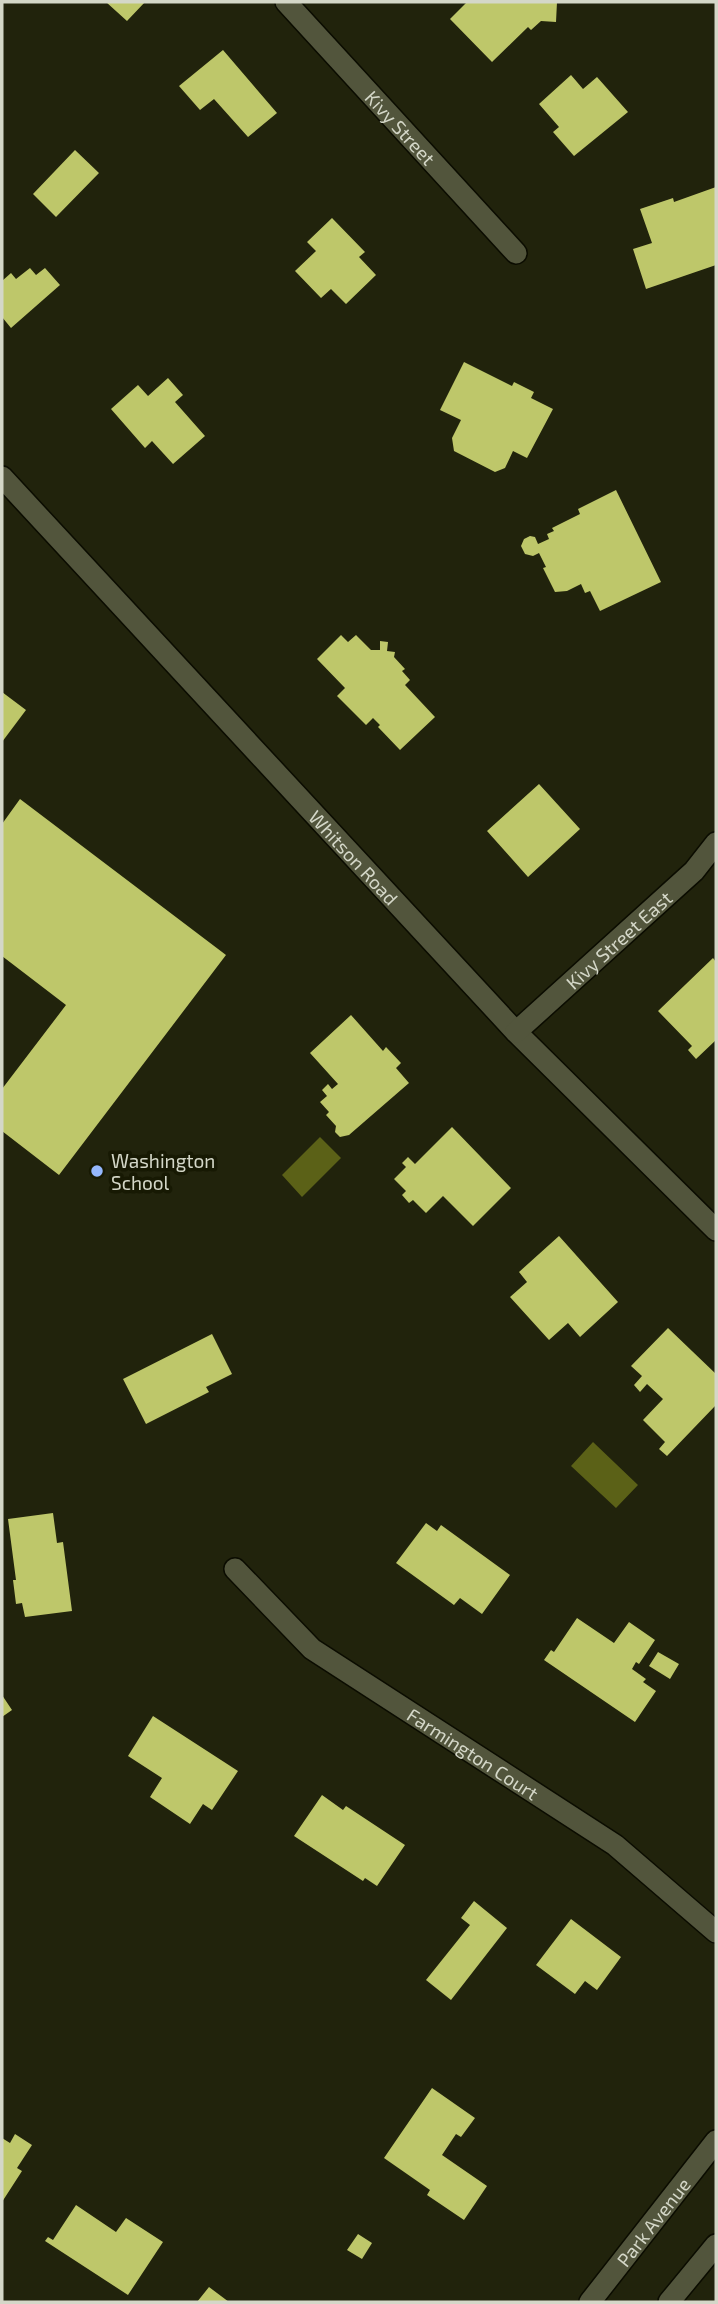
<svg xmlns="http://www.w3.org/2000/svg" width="718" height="2304" font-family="'Exo 2',sans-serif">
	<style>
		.water { fill: #5b6117 }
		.building { fill: #bec76a }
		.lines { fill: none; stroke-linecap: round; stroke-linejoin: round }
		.street-casing { stroke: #0b0c00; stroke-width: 24 }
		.secondary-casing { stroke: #0b0c00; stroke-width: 24 }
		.street { stroke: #52553c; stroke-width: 21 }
		.secondary { stroke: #52553c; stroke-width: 21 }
		.poi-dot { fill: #94b7fd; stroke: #171903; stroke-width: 2.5 }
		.labels { text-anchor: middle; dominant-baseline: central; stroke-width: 7; stroke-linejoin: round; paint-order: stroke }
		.street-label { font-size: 19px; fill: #d4d7c8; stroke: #171903 }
		.poi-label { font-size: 19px; fill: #d4d7c8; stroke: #171903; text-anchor: start }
	</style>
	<rect width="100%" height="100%" fill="#21230c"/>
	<path class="water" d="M320,1137L341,1158L302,1197L282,1175Z
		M593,1442L638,1485L616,1508L571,1466Z"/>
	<path class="building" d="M106,2H145L127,21Z
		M467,2H557L556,22L541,21L531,30L528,27L492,62L450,19Z
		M223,50L277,113L248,137L214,99L200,110L179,86Z
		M571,75L583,89L597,77L628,112L574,156L553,132L559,127L539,104Z
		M75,150L99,173L56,217L33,194Z
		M716,187V265L646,289L633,249L652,243L640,209L673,198L674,202Z
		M332,218L365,252L359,257L376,275L346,304L331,289L321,298L295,271L316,251L307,242Z
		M30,268L36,275L45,268L60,285L11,328L2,317V281L11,273L16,279Z
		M464,362L512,386L514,382L534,392L531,398L553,409L527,458L513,451L505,468L495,472L454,451L452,438L461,420L440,410Z
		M168,378L183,395L175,402L205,436L173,464L152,441L145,448L111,409L138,385L148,396Z
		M616,490L661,582L600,611L590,591L585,593L581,584L567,591L555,592L543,568L546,567L539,553L533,556L525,554L521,546L524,539L530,536L535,537L538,544L549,539L547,534L554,531L552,528L580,514L578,509Z
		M341,635L348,642L356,635L371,650H380V641L388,642L387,651L395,652L394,657L405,669L402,671L410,680L405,685L435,717L400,750L378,727L380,725L373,718L366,725L337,696L345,688L317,659Z
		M2,692L26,710L2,742Z
		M539,784L580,829L528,877L487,831Z
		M20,799L226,955L59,1175L2,1131V1089L66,1005L2,956V824Z
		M713,958L716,962V1040L696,1059L688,1050L692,1046L658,1011Z
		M351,1015L383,1051L386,1047L401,1063L396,1068L409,1083L349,1135L340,1137L335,1132L336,1126L326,1115L329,1112L320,1102L327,1096L322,1090L328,1084L332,1089L338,1084L310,1053Z
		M452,1127L511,1188L473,1226L443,1196L426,1213L413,1200L409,1203L402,1195L406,1191L394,1179L406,1167L402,1163L408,1157L415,1164Z
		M559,1236L618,1302L580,1337L568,1323L549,1340L510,1297L527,1282L519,1272Z
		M668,1328L716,1374V1405L667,1456L659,1449L665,1442L643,1420L663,1399L647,1384L640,1392L634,1385L642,1376L631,1366Z
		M212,1334L232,1374L206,1387L209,1392L146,1424L123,1379Z
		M53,1513L57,1543L63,1542L72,1611L25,1617L22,1603L16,1604L13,1580H16L8,1519Z
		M426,1523L437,1531L441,1525L510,1575L482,1614L460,1598L454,1605L396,1563Z
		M577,1618L614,1643L629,1622L655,1640L639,1664L636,1662L632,1669L646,1679L643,1682L656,1691L635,1722L544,1660L551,1650L554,1652Z
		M658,1652L679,1664L670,1679L649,1666Z
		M2,1695L12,1710L2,1717Z
		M153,1716L238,1771L212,1810L203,1804L190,1824L150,1797L162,1778L128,1756Z
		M322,1795L343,1810L346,1806L405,1845L377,1886L365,1878L363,1881L294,1836Z
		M474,1901L507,1928L451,2000L426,1980L470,1925L461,1918Z
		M571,1919L621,1957L597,1990L585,1981L575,1994L536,1965Z
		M432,2088L475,2118L461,2137L456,2134L442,2155L487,2186L464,2220L427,2195L430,2190L384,2158Z
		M15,2134L32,2145L17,2168L22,2171L2,2202V2138L10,2143Z
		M76,2205L116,2232L126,2218L163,2242L128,2295L45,2241L48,2237L53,2240Z
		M358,2234L372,2243L362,2259L347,2250Z
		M209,2287L229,2302H197Z"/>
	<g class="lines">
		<defs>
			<g id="street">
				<path id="s1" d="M286,2L516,253"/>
				<path id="s2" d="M2,477L516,1032L716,1230"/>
				<path id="s3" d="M516,1032L694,871L716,843"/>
				<path id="s4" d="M235,1569L312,1649L615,1845L716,1932"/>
				<path d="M669,2302L716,2245"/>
			</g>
			<g id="secondary">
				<path id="s5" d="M590,2302L716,2141"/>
			</g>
		</defs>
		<use href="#street" class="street-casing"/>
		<use href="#secondary" class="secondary-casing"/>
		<use href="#street" class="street"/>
		<use href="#secondary" class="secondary"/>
	</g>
	<circle class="poi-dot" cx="97" cy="1171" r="7"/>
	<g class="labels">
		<g class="street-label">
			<text stroke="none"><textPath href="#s1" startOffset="170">Kivy Street</textPath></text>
			<text stroke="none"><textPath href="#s2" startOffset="518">Whitson Road</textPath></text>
			<text stroke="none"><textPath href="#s3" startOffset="138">Kivy Street East</textPath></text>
			<text stroke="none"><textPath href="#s4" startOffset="303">Farmington Court</textPath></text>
			<text stroke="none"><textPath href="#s5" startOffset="102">Park Avenue</textPath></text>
		</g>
		<g class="poi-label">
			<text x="111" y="1160">Washington<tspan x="111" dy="22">School</tspan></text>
		</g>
	</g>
	<rect width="718" height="2304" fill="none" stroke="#d4d7c8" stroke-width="7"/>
</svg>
